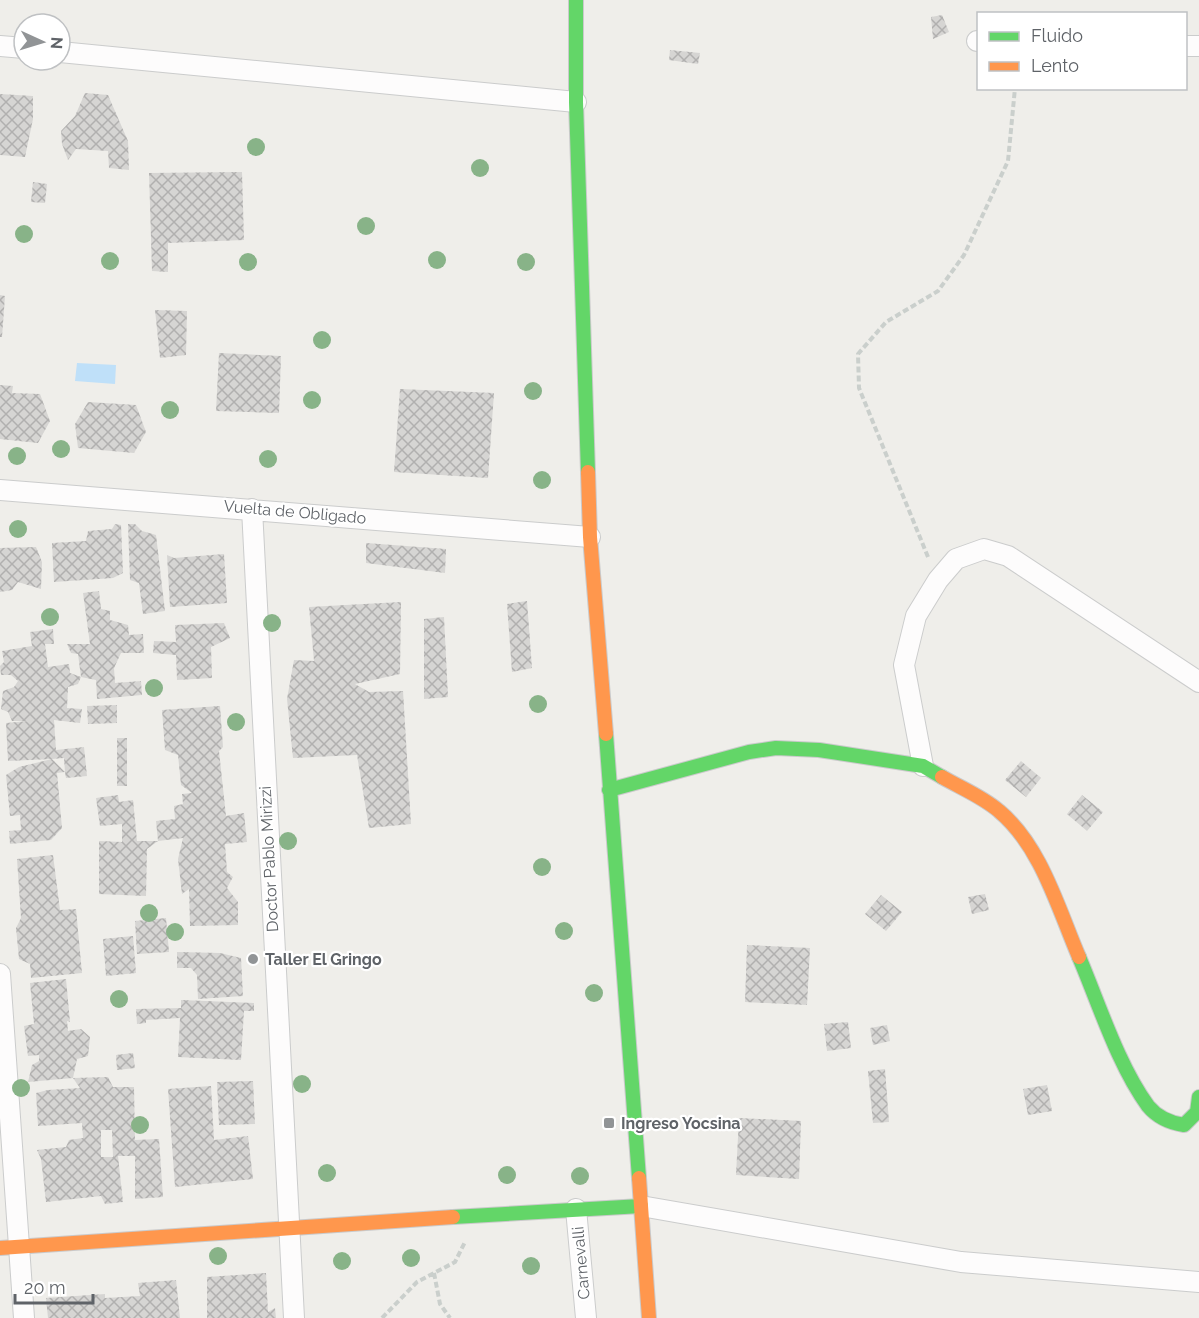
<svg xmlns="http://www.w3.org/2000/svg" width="1199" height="1318" font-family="Raleway,sans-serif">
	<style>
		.water { fill: #bfe0f9 }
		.building { fill: url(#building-cross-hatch); fill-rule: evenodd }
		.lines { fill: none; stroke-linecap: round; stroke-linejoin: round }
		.street-casing { stroke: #cbcccc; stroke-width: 22 }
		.fast-casing { stroke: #cacacb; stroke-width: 16 }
		.slow-casing { stroke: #cacacb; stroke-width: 16 }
		.path { stroke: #cacfcc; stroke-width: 4; stroke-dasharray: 6 3; stroke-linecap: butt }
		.street { stroke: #fdfcfc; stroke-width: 20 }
		.fast { stroke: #63d668; stroke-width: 14 }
		.slow { stroke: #ff974d; stroke-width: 14 }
		.tree { fill: #88b388 }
		.poi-dot { fill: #919496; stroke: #fff; stroke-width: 2 }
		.labels { text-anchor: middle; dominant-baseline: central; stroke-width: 4.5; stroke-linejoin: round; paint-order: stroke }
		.street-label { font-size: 16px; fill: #5f6368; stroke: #fff }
		.poi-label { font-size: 16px; font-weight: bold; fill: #5f6368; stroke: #fff; text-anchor: start }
	</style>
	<defs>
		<pattern id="building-cross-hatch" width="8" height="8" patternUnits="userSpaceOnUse" patternTransform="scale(1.5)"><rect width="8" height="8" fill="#d6d5d3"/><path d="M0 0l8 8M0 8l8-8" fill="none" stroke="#b1b0af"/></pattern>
	</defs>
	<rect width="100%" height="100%" fill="#efeeea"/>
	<path class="water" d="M77,363L116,365L115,384L75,381Z"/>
	<path class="building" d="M942,15L949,32L933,39L931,17Z
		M670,50L700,53L698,64L669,60Z
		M85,93L108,95L128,141L129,170L109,168L108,151L76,149L68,160L62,144L61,131L75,116Z
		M0,94L33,96V119L25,157L0,155Z
		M242,172L244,240L168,243V272L152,271L149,173Z
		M33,182L47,184L45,203L31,202Z
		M0,295L5,296L2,337H0Z
		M155,310L187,311L186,355L160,358Z
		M219,353L281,356L279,413L216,411Z
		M0,385L13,386L12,393L40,394L50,421L38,443L0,439Z
		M400,389L494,393L488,478L394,472Z
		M88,402L136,405L146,432L134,453L78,448L75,424Z
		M115,524L121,525L123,573L113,578L54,582L52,543L86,541L88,531L112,529Z
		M128,524H135L142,531L156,535L165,611L143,614L139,583L130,580Z
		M366,543L446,549L445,573L366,563Z
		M36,547L42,562L41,589L18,582L12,590L0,592V548Z
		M224,554L227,603L170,607L167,555L174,558Z
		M99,591L101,609L110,611V620L128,625L129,635L143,634L144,653H121L114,668L115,683L141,681L142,695L97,699L96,680L81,677L78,684L68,687L67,708L82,709L80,723L54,720L56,750L84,747L87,776L66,778L65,772L64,758L52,759L65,772L57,773L62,828L51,840L10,844L9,831L21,830L20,815L10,816L6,775L19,767L52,759L8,761L6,723L28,721H12L8,712L1,709L3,691L14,687L18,681L11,675H1L0,666L4,662L2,651L32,646L30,632L53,629L54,644H45L48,667L69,664L70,673L81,677L78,654L71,653L67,644H90L83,593Z
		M527,601L532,668L512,672L507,604Z
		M401,602L400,674L355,684L369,692L403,691L411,824L369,828L357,755L293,758L287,699L294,660L314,661L309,607Z
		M444,617L448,697L424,699V619Z
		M224,623L230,638L211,647L212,678L177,680L176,655L153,653L154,641L176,642L175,625Z
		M117,705V723L88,724L87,706Z
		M220,706L223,747L219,751L226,816L244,813L247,842L225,844L227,872L233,877L227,888L238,902V925L190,926L189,889L182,894L178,859L183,838L158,841L156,821L175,819L174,806L183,804L182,794L192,793L181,785L178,755L165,750L162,710Z
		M117,738H127V786H117Z
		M1021,761L1041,778L1026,797L1005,780Z
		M118,795L119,802L133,800L137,841H158L147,849L146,896L99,894V841L122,842V824L100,826L96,798Z
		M1082,795L1103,812L1087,831L1067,814Z
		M53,855L60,910L76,909L82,973L31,978L30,964L19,959L16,928L21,918L17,859Z
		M985,894L989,910L972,914L968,897Z
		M881,895L902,912L886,931L865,914Z
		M166,918L169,952L137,954L135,921Z
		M133,936L136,973L106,976L103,939Z
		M747,945L810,948L807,1005L745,1002Z
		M177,952L220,953L241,958L243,996L198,999L197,975L191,968H177Z
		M66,979L70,1022L67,1021L68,1031L81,1029L90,1037L88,1056L77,1059L73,1078L28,1082L32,1065L39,1061V1055L28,1056L24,1026L34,1024L30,983Z
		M181,1000L254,1003V1011H244L241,1060L178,1057L180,1018L146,1020V1023L137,1024L136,1009L181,1008Z
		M848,1022L851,1048L827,1051L824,1024Z
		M887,1025L890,1041L873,1045L870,1028Z
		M133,1053L135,1068L117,1070L116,1055Z
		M885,1069L889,1122L873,1123L868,1071Z
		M108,1077L113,1087H134L135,1140L159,1139L163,1197L135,1199V1156H118L123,1202L105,1204L101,1196L46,1202L41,1159L37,1150L66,1147L69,1140L83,1138L82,1123L38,1126L36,1093L48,1090L80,1088L73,1078ZM101,1130H112L113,1157H83H101Z
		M253,1081L255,1124L219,1125L217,1082Z
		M1047,1085L1052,1111L1028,1115L1023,1089Z
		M211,1086L214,1140L248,1136L253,1179L175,1187L168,1089Z
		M739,1118L801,1121L799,1179L736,1175Z
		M266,1273L268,1312L275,1308L276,1318H207V1277Z
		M176,1280L180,1318H48L46,1298L105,1294V1298L140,1296L138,1283Z"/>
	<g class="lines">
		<defs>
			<path id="street" d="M977,41H978
				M0,46L24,48
				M1186,46H1199
				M60,52L576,102
				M0,490L590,537
				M252,509L294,1318
				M923,766L904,665L916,616L938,580L956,559L984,549L1008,556L1199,682
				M0,974L24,1318
				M641,1206L961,1262L1199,1282
				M576,1209L586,1318"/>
			<path id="fast" d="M576,0V102L588,472
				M606,734L639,1178
				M609,790L749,752L776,748L819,750L923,766L942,777
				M1079,957C1099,1004 1118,1065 1148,1106C1157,1117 1171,1123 1184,1125L1197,1112L1199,1097
				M453,1217L641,1206"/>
			<path id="slow" d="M588,472L590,537L606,734
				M942,777C961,788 983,797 999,811C1041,846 1058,908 1079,957
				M639,1178L649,1318
				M0,1248L453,1217"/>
		</defs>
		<use href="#street" class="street-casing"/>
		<use href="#fast" class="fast-casing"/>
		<use href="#slow" class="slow-casing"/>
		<path class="path" d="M928,557L859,388L858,354L886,322L938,291L964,255L1008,161L1015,88
			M434,1273L440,1304L450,1318
			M382,1318L417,1282L455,1262L465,1242"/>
		<use href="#street" class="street"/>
		<use href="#fast" class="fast"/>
		<use href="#slow" class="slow"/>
	</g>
	<g class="tree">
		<circle cx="256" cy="147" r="9"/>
		<circle cx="480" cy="168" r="9"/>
		<circle cx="366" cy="226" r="9"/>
		<circle cx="24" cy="234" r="9"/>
		<circle cx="437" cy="260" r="9"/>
		<circle cx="110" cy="261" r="9"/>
		<circle cx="248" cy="262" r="9"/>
		<circle cx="526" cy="262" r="9"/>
		<circle cx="322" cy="340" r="9"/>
		<circle cx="533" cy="391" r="9"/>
		<circle cx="312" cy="400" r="9"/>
		<circle cx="170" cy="410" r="9"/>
		<circle cx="61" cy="449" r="9"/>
		<circle cx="17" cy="456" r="9"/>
		<circle cx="268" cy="459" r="9"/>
		<circle cx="542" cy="480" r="9"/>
		<circle cx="18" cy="529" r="9"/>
		<circle cx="50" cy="617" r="9"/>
		<circle cx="272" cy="623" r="9"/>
		<circle cx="154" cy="688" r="9"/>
		<circle cx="538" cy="704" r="9"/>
		<circle cx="236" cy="722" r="9"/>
		<circle cx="288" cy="841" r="9"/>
		<circle cx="542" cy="867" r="9"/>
		<circle cx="149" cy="913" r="9"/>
		<circle cx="564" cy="931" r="9"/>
		<circle cx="175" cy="932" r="9"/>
		<circle cx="594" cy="993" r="9"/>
		<circle cx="119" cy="999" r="9"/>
		<circle cx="302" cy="1084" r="9"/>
		<circle cx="21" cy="1088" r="9"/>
		<circle cx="140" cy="1125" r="9"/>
		<circle cx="327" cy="1173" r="9"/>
		<circle cx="507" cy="1175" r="9"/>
		<circle cx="580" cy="1176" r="9"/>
		<circle cx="218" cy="1256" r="9"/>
		<circle cx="411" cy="1258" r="9"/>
		<circle cx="342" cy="1261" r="9"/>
		<circle cx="531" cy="1266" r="9"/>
	</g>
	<g class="poi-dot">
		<circle cx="253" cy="959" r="6"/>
		<rect x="603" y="1117" width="12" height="12" rx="3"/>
	</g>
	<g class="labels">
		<g class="street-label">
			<text transform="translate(295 512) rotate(5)">Vuelta de Obligado</text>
			<text transform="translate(269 859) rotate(-93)">Doctor Pablo Mirizzi</text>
			<text transform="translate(581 1263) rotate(-95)">Carnevalli</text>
		</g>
		<g class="poi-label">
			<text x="265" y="959">Taller El Gringo</text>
			<text x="621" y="1123">Ingreso Yocsina</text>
		</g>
	</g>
	<rect x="977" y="12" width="210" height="78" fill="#ffffff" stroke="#bfc1c3" stroke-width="1.5"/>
	<rect x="989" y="32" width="30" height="9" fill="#63d668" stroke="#bfc1c3" stroke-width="1.5"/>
	<text x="1031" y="42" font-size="18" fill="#5f6368">Fluido</text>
	<rect x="989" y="62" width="30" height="9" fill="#ff974d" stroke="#bfc1c3" stroke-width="1.5"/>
	<text x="1031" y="72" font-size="18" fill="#5f6368">Lento</text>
	<g transform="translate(42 42) rotate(94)"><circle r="28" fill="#ffffff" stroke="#bfc1c3" stroke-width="1.5"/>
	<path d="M0-4.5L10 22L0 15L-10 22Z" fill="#919496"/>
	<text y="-9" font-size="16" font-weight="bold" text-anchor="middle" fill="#5f6368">N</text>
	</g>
	<path d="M15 1294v9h78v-9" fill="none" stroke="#5f6368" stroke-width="3"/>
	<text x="24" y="1294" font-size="18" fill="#5f6368" stroke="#ffffff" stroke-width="4.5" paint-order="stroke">20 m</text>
</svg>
